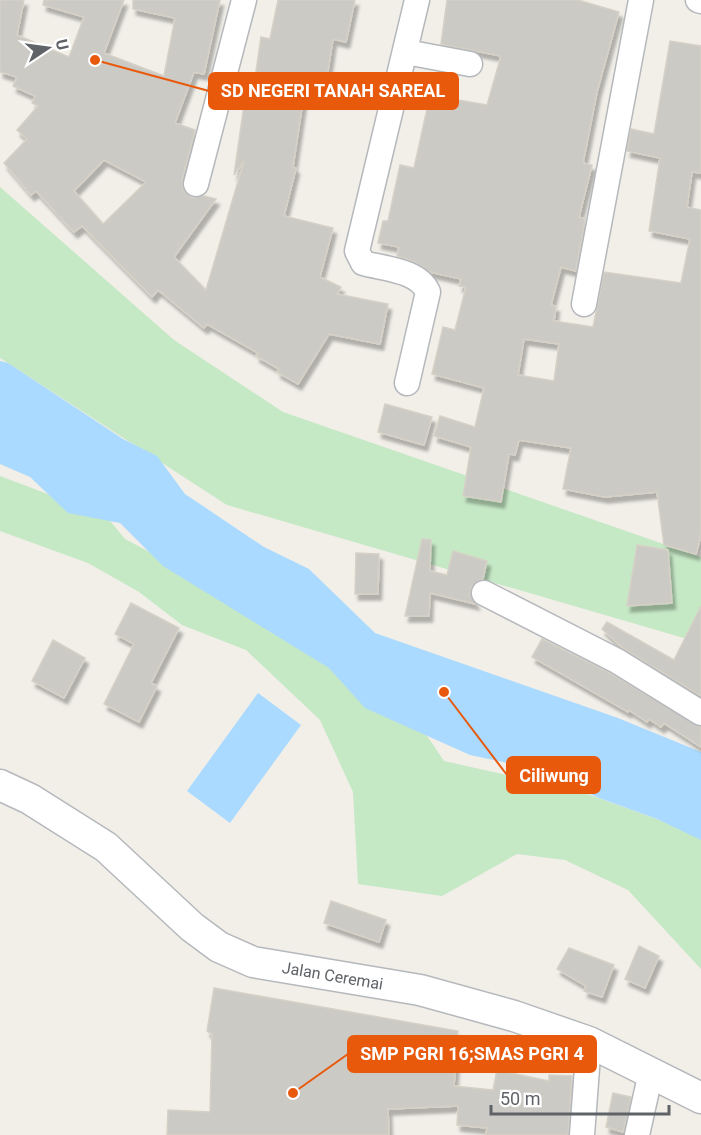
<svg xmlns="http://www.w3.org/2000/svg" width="701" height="1135" font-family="Roboto,sans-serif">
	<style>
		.green { fill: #c5e8c5 }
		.water { fill: #aadaff }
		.building { fill: #cccac5; stroke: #d6d1c6; stroke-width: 1.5; fill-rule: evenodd; filter: url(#shadow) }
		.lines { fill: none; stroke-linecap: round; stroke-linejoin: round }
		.minor-casing { stroke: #b5b8bc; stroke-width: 27 }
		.tertiary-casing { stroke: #b5b8bc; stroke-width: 33 }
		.minor { stroke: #fff; stroke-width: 24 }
		.tertiary { stroke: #fff; stroke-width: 30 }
		.labels { text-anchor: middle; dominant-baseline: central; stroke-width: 4.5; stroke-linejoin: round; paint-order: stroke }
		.street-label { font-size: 16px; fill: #5f6368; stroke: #fff }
		.leader { fill: none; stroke: #e8590c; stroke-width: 2 }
		.callout-dot { fill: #e8590c; stroke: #fff; stroke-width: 2 }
		.callout { fill: #e8590c; stroke: #e8590c; stroke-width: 2 }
		.callout-label { font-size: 18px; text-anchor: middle; font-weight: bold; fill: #fff }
	</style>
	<defs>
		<filter id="shadow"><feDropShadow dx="3.5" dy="6" stdDeviation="1.5" flood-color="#0004"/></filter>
	</defs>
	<rect width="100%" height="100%" fill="#f1efe8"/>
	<path class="green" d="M0,187L174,340L283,412L701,557V643L227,505L0,358Z
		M0,476L106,516L125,539L202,580L421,727L444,761L511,776L551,781L701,835V969L628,890L565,860L517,854L442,896L358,884L353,792L320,720L246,650L182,625L139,592L88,563L0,531Z"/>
	<path class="water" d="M0,361L8,363L123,439L157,456L185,494L264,547L309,569L375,633L618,718L701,752V840L657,819L599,798L531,768L470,755L365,708L329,668L163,566L120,523L68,513L30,477L0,464Z
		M258,693L301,725L230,823L187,791Z"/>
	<path class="building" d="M0,0H24L17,35L69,57L84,17L43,5L44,0H124L104,53L164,76L175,18L133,9V0H220L204,74L194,72L175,123L195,130L182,180L183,190L192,198L204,196L216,199L174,257L206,290L244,161L234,175L245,98L252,99L261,37L270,39L278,0H355L346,42L333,39L326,84L306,81L293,167L296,168L284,216L333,228L320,277L341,287L337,294L388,304L380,344L329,334L298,384L277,372L279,369L256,356L258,353L207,324L204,328L158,290L152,297L82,226L74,232L36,191L31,195L4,163L27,139L17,130L38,106L32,103L35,96L13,86L17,77L0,72ZM104,160L146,182L103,224L74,191Z
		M447,0H578L619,12L597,92L583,163L592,165L579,217L585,219L576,271L561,267L551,305L556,306L554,321L593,327L604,272L681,283L690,239L649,231L660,158L627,151L631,129L654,134L670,41L701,46V173L692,172L687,207L701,210V535L696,554L664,545L657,492L605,497L563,489L571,448L519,440L515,455L509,454L501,502L463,496L471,447L434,436L440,416L475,427L484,388L432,374L443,327L455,330L466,287L459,286L461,279L430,272L416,262L397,256L399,247L378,243L383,221H388L400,165L414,168L430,95L487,105L501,56L441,44ZM524,339L559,344L554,381L518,375Z
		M385,404L432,417L424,445L378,432Z
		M422,539L431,540L430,571L447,575L453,551L487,561L483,579L471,587L470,594L476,604L430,593L429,616H405Z
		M637,545L668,550L672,603L627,606Z
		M356,553L379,554L378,594H355Z
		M131,603L179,628L151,683L157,686L139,722L104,704L134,644L115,634Z
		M701,606V696L624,649L602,629L607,622L674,660Z
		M542,639L610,673L701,727V747L664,723L661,727L649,719L647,722L629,710L628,712L532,657Z
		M53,640L85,658L64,698L32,681Z
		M331,901L386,920L379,942L324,923Z
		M639,946L659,956L645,988L625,979Z
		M569,948L614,965L602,997L584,991L586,986L557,969Z
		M214,988L458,1031L454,1086L493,1090L497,1070L549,1081V1075L572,1076L568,1135H486L487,1128L457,1125L458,1106L388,1109L389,1135H167L168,1110L210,1112L212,1034L207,1031Z
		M613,1093L631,1097L623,1132L606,1127Z"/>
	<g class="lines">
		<defs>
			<path id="minor" d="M698,0L701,1
				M406,52L470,64
				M196,184L244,0
				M584,304L641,0
				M407,383L428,292C418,270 385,269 363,263L357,251L417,0
				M484,593L617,661L701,713
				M582,1135L589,1042
				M637,1135L651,1072"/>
			<g id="tertiary">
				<path id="s1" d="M0,785L30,799L106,847L192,927L219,947L253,962L420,990L514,1016L589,1042L701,1098"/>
			</g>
		</defs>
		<use href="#minor" class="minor-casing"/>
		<use href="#tertiary" class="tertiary-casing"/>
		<use href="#minor" class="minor"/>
		<use href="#tertiary" class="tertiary"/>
	</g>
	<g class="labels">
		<g class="street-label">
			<text stroke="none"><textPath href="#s1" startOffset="392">Jalan Ceremai</textPath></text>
		</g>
	</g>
	<path class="leader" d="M95 60L209 91M444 692L507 775M293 1093L348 1054"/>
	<g class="callout-dot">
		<circle cx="95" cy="60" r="6"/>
		<circle cx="444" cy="692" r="6"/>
		<circle cx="293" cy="1093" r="6"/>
	</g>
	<g class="callout">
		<rect x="209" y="73" width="249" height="36" rx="6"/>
		<rect x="507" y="757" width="93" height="36" rx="6"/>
		<rect x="348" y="1036" width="248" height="36" rx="6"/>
	</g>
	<g class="callout-label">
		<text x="333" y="97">SD NEGERI TANAH SAREAL</text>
		<text x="554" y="782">Ciliwung</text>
		<text x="472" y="1060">SMP PGRI 16;SMAS PGRI 4</text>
	</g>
	<g transform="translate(48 48) rotate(77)" stroke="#ffffff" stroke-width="4.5" paint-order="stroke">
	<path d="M0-4.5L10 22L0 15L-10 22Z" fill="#5f6368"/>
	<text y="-9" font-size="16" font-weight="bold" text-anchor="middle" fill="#5f6368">U</text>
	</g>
	<path d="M491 1105v9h178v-9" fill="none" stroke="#5f6368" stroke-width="3"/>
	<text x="500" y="1105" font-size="18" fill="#5f6368" stroke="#ffffff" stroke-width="4.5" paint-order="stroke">50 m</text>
</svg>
